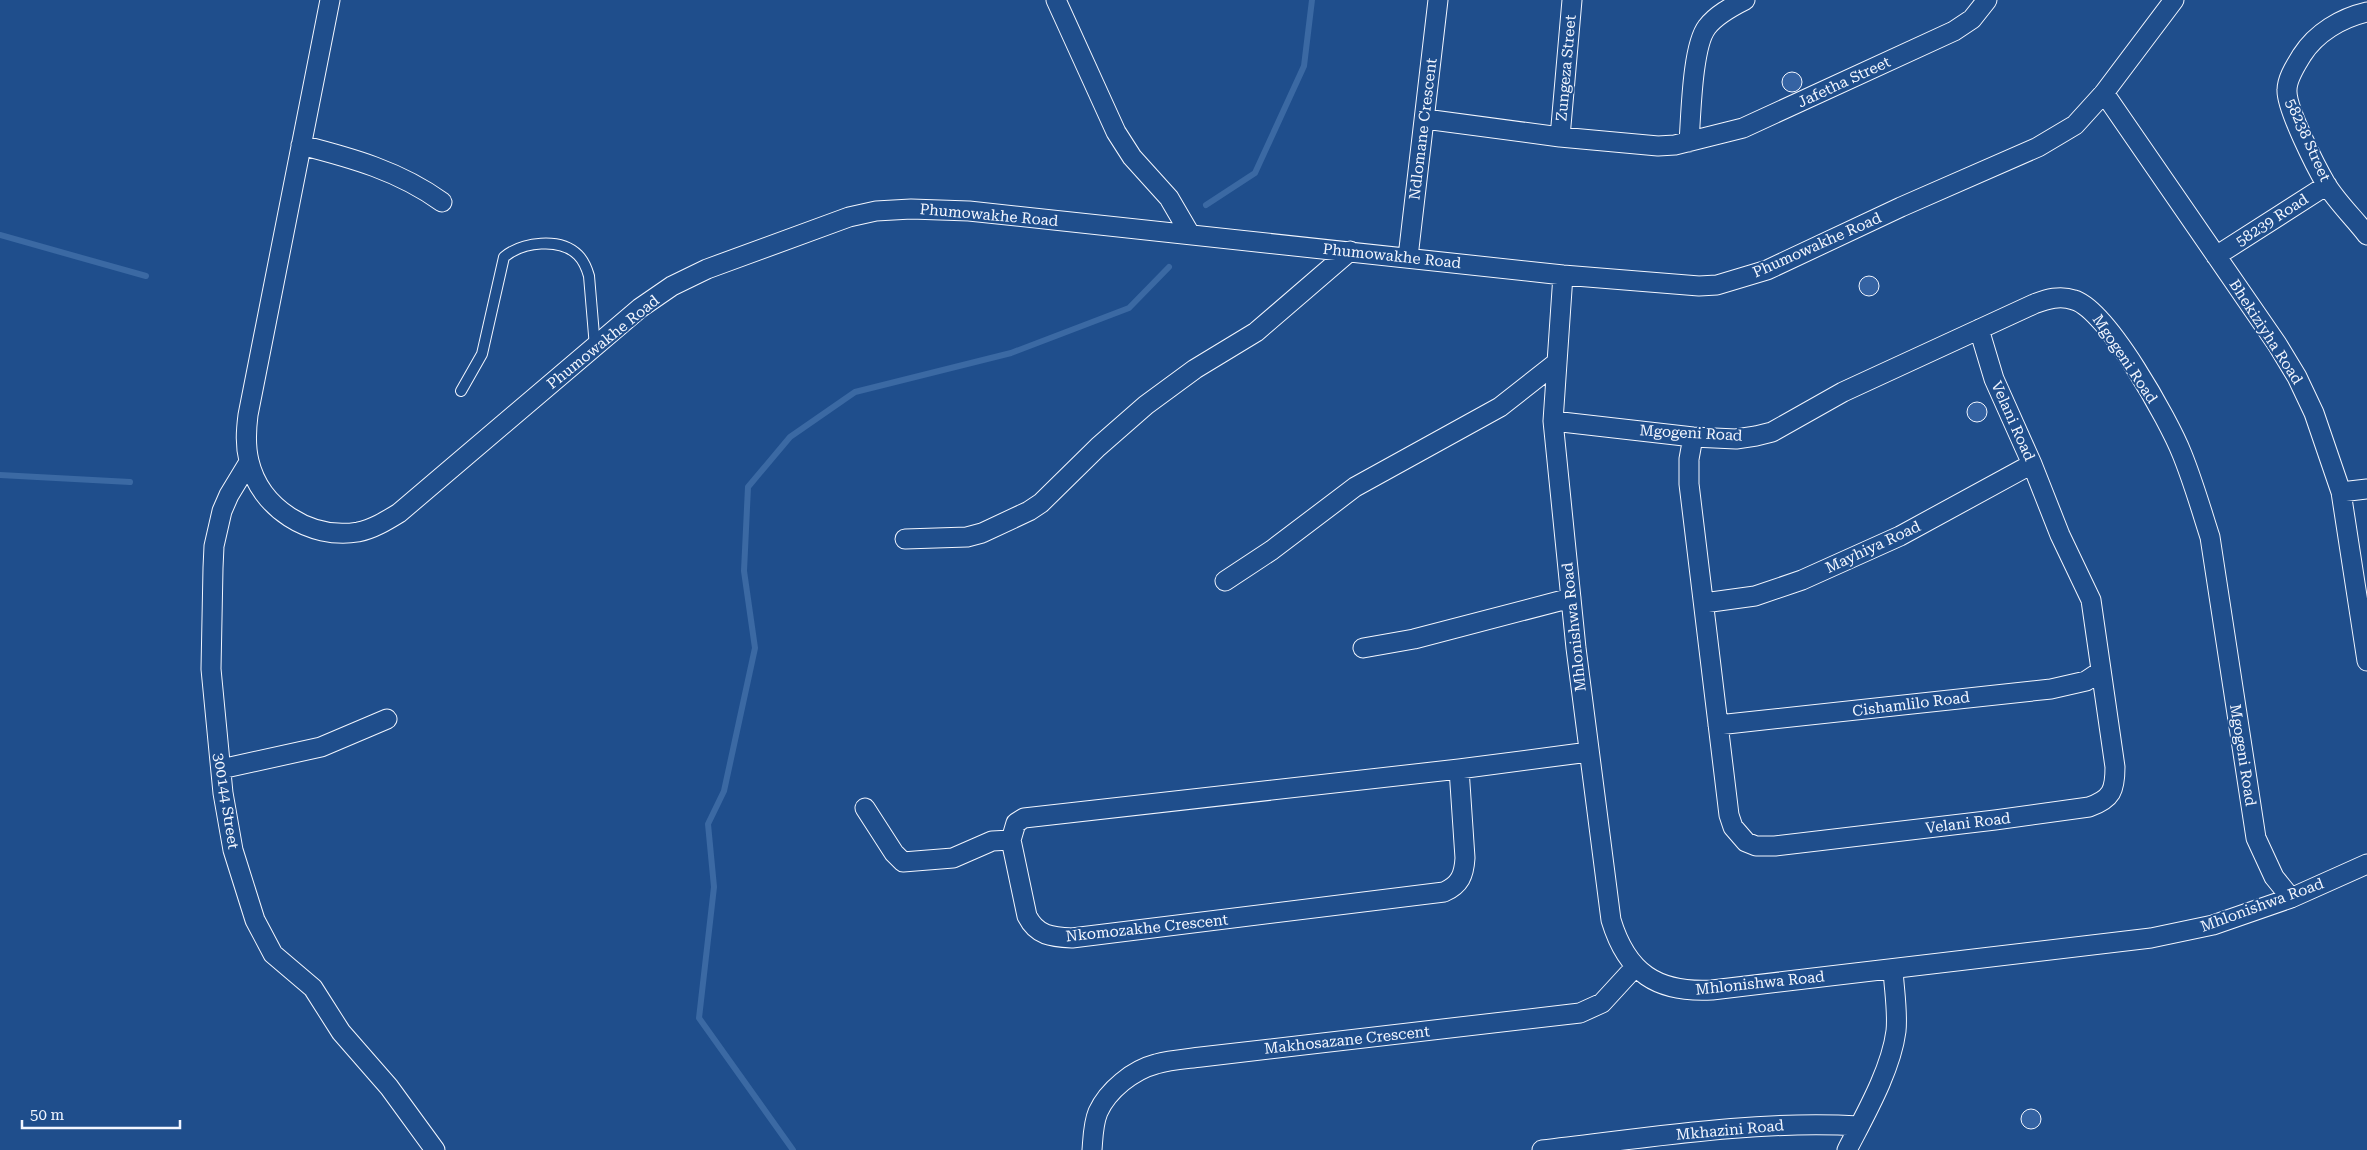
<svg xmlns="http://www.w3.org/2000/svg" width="2367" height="1150" font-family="'Roboto Serif',serif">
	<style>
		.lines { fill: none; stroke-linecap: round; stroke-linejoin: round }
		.stream { stroke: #3b69a3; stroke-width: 6 }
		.building { fill: #3563a3; stroke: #f2f6ff }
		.service-casing { stroke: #f2f6ff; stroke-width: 12 }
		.minor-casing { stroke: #f2f6ff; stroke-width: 21 }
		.service { stroke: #1f4e8c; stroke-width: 10 }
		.minor { stroke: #1f4e8c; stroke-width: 19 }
		.labels { text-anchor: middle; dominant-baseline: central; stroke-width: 4; stroke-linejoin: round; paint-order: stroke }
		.street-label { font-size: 15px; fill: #f2f6ff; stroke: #1f4e8c }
	</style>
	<rect width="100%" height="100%" fill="#1f4e8c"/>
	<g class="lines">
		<path class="stream" d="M1206,205L1255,173L1304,66L1312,0
			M0,235L146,276
			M0,475L130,482
			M793,1150L699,1018L714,887L708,824L724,791L755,648L744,571L748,487L790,437L855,392L1011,353L1129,308L1169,267"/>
	</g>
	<path class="building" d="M1782 82a10 10 0 1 1 20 0a10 10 0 1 1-20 0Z
		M1859 286a10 10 0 1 1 20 0a10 10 0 1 1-20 0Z
		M1967 412a10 10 0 1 1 20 0a10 10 0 1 1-20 0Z
		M2021 1119a10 10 0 1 1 20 0a10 10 0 1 1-20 0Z"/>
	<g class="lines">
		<defs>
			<path id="service" d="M461,391L482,354L504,257C522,242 560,237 578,255C584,261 587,269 589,276L595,347"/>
			<path id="minor" d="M330,0L248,415C246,431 245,445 249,461C260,508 310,540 358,532C373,529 386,521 399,513L640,308L672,286L707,269L849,217L876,211L911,209L969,211L1563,275L1699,286L1717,285L1767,270L1901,207L2038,147L2075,125L2104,93L2174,0
				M1056,0L1116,132L1132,157L1169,198L1190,234
				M2367,12C2341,18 2316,33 2302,55C2296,65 2287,78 2287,90C2286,108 2316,167 2326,184C2337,202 2354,218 2367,235
				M2104,93L2277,344L2297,377L2314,413L2341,492L2367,661
				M1425,119L1560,137L1658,146L1675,145L1743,128L1954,31L1972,19L1987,0
				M1560,137L1572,0
				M1689,142C1691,116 1692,46 1707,27C1716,15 1731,7 1745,0
				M301,145C352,158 399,171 442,202
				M2216,256L2327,185
				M1408,257L1438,0
				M1563,275L1553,421L1576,648L1611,920C1627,973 1657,993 1712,990L2151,938L2213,925L2291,898L2367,864
				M1553,421L1693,437L1736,439L1756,436L1772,432L1843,392L2034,304C2047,299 2060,295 2074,300C2107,309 2169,421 2182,454C2193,481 2201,509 2210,537L2256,838L2274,877L2291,898
				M1693,437L1689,459V484L1729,815L1733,827L1746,842L1756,846H1775L1995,820L2089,807C2112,799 2115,790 2115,767L2091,600L2060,535L2032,464L1994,379L1979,329
				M249,462L229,495L222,511L214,546L213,568L211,669L223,793L233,850L255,920L273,954L313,988L341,1032L389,1087L435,1150
				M2341,492L2367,489
				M905,539L967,537L982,533L1029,511L1041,503L1098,447L1146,405L1195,369L1256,332L1350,251
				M1225,581L1272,550L1355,487L1500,407L1556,363
				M1704,603L1755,596L1802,580L1900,536L2032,464
				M1363,648L1414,639L1571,598
				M1718,725L2051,689L2086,681L2101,671
				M221,769L321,747L387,719
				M1459,769L1465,858C1464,875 1460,885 1444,892L1072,938C1052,937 1037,936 1027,916L1011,840L1016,823L1024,818L1459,769L1589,752
				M865,808L894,853L903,862L953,858L992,841L1011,840
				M1092,1150C1093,1138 1093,1124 1098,1112C1108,1090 1133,1070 1156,1064C1170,1060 1186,1059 1201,1057L1580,1013L1602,1003L1635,967
				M1542,1150C1647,1138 1753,1120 1859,1126
				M1847,1150C1865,1115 1891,1070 1896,1031C1898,1012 1894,989 1893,969"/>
		</defs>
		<use href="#service" class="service-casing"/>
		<use href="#minor" class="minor-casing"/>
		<use href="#service" class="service"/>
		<use href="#minor" class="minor"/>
	</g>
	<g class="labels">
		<g class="street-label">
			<text transform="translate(1566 68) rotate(-85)">Zungeza Street</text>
			<text transform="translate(1844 82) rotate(-25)">Jafetha Street</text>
			<text transform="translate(1423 129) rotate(-83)">Ndlomane Crescent</text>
			<text transform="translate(2308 140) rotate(66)">58238 Street</text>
			<text transform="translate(989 215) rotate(5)">Phumowakhe Road</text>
			<text transform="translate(2272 220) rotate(-33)">58239 Road</text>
			<text transform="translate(1817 245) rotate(-24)">Phumowakhe Road</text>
			<text transform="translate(1392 256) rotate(6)">Phumowakhe Road</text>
			<text transform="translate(2266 332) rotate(57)">Bhekiziyha Road</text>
			<text transform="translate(603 342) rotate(-39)">Phumowakhe Road</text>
			<text transform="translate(2125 359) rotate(56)">Mgogeni Road</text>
			<text transform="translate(2013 421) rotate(66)">Velani Road</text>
			<text transform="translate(1691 433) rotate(3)">Mgogeni Road</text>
			<text transform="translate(1873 547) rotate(-25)">Mayhiya Road</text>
			<text transform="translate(1574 627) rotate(-96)">Mhlonishwa Road</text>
			<text transform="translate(1911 704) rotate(-7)">Cishamlilo Road</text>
			<text transform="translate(2243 755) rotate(81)">Mgogeni Road</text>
			<text transform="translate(226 801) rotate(81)">300144 Street</text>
			<text transform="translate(1968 823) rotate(-7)">Velani Road</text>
			<text transform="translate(2262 905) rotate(-20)">Mhlonishwa Road</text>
			<text transform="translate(1147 928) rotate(-6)">Nkomozakhe Crescent</text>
			<text transform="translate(1760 983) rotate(-6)">Mhlonishwa Road</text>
			<text transform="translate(1347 1040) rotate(-6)">Makhosazane Crescent</text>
			<text transform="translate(1730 1130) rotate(-5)">Mkhazini Road</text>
		</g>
	</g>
	<path d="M22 1120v8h158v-8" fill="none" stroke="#f2f6ff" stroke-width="2.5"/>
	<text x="30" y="1120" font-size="15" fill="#f2f6ff" stroke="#1f4e8c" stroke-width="4" paint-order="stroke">50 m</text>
</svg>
